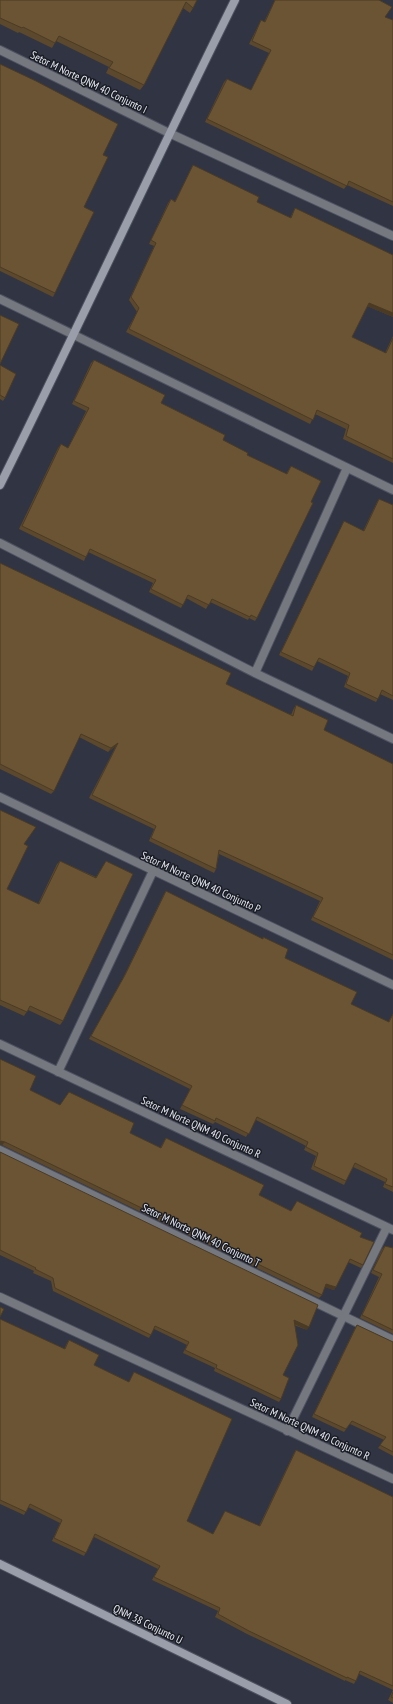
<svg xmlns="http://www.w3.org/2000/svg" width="393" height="1704" font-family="'PT Sans Narrow',sans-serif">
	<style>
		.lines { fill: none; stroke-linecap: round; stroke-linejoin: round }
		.street-casing { stroke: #4d515f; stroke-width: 10 }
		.secondary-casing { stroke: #4d515f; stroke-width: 10 }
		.street { stroke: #767880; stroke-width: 8 }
		.secondary { stroke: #9a9eab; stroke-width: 8 }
		.wall { fill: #5c482c }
		.shaded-wall { fill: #4b3b24 }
		.building { fill: #6b5433; stroke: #4b3b24 }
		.labels { text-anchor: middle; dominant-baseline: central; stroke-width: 3; stroke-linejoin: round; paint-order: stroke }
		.street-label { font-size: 11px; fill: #e6e8f3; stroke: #1a1c23 }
	</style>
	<rect width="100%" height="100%" fill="#303443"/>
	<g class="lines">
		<defs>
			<path id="street" d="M0,50L169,133L393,236
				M0,299L393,490
				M0,543L255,673L393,739
				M255,673L347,468
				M0,797L393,985
				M0,1044L393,1230
				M58,1072L153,871
				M0,1150L393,1340
				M0,1297L393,1479
				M287,1431L387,1227"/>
			<path id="secondary" d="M0,485C80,324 155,161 235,0
				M0,1564L287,1704"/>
		</defs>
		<use href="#street" class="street-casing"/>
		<use href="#secondary" class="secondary-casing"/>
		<use href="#street" class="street"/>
		<use href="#secondary" class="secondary"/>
	</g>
	<path class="wall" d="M0,0H197L193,8L190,13L183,8L144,85L140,90L106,73L109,67L56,41L52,48L19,32L18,33L0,24Z
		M275,0H379L385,17L393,20V206L347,185L344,189L205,122L224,82L227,79L251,90L269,53L249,44L261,20L264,22Z
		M0,64L103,155L84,207L55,293L53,297L0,271Z
		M193,165L257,202L290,218L295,208L393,255V317L367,306L352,337L385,353L393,336V463L343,439L346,429L315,414L310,424L126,332L137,312L129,300L154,246L149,244L168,203L171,199L175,201Z
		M94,360L161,403L247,455L286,474L291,466L257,618L255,621L249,618L248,620L210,602L206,609L186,598L181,608L149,592L153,583L88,552L84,561L19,529L58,448L61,444L68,448L86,411L72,404L91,363Z
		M0,365L5,398L3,401L0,399Z
		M379,499L393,505V700L380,694L376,702L344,687L348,676L317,661L312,671L279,655L342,525L344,521L363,531L377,502Z
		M0,563L226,684L291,715L294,708L296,705L324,730L393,764V960L311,920L320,901L219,854L216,869L214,873L149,841L154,829L89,798L116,746L108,752L79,737L54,791L51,794L0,769Z
		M0,810L24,844L7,889L38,904L57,864L60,861L96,877L106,861L63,1021L60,1025L28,1010L24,1016L0,1005Z
		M166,891L285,958L351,1004L388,1022L393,1014V1192L383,1187L385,1182L353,1167L344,1185L311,1169L316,1156L304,1150L306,1146L256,1120L246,1137L215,1122L213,1124L180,1109L190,1089L89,1039L123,978L164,894Z
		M30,1090L60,1105L130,1133L160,1148L166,1138L259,1195L291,1211L297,1201L360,1237L363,1265L361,1268L348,1262L334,1290L325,1287L322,1295L319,1298L2,1145Z
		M0,1152L307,1330L294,1325L283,1375L281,1399L279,1402L214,1371L215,1368L183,1353L187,1345L154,1329L149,1338L53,1291L51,1281L33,1273L34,1271L0,1255Z
		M385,1246L393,1248V1334L360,1318L379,1277L371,1273L382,1249Z
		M0,1319L64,1349L67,1343L69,1340L94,1365L129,1382L134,1372L187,1521L213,1534L225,1511L259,1526L294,1453L296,1450L393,1497V1690L359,1674L354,1684L345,1680V1681L247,1634L215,1617L218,1611L152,1580L158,1569L94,1537L84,1556L52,1541L60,1523L28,1507L24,1515L0,1504Z
		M357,1325L393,1342V1456L378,1448L384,1440L350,1424L344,1432L312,1417L355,1328Z
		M393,1690V1703L388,1700Z"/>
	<path class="shaded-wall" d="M369,303L393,313V317L367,306Z
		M118,743L116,746L108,752L111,748Z
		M1,1141L5,1142L2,1145H0V1142Z
		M326,1284L336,1287L334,1290L324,1287Z
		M294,1320L309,1327L307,1330L292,1323Z"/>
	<path class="building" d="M0,0H197L193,8L186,2L144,85L109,68L113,62L59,36L55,43L23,27L22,28L0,18Z
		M275,0H379L392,7L385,17L393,20V202L349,181L347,186L207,119L227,79L251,90L271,50L252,41L261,20L265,22Z
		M0,64L36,81L118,124L103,155L108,157L84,207L94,212L55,293L0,267Z
		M193,165L259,197L257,202L291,218L295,208L393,255V313L369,303L352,337L386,353L393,338V459L346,436L349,425L317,410L313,420L129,329L139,308L131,297L156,243L151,240L171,199L175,202Z
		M0,315L19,324L0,364Z
		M94,360L165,395L161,403L225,435L223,440L248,453L247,455L287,474L291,466L321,481L311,502L313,503L257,618L251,615L250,617L212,599L209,605L188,595L183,605L151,589L156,580L90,549L86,557L22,526L61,444L68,448L89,408L74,401Z
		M0,365L16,374L5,398L0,395Z
		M379,499L393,505V696L382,690L378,699L346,684L350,673L319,658L314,667L281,652L344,521L364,531Z
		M0,563L231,673L226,684L293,716L296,705L328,720L324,730L393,764V955L313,917L323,898L219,850L216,869L151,838L156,826L92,795L118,743L111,748L81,734L54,791L0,764Z
		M0,810L36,827L24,844L28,846L7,889L39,904L60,861L96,878L106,861L133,874L63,1021L30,1006L27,1012L0,1000Z
		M166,891L263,939V937L288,949L285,958L357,992L351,1004L389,1022L393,1014V1187L385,1184L387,1179L355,1163L346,1181L314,1166L318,1153L306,1147L308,1142L257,1117L249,1134L216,1118L215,1121L182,1105L192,1086L91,1036L125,975Z
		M0,1059L36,1076L30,1090L60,1105L69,1092L134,1123L130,1133L161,1148L166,1138L264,1185L259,1195L291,1211L297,1201L362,1233L360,1237L374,1242L363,1265L350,1259L336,1287L326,1284L322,1295L5,1142L1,1141L0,1142Z
		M0,1152L318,1305L309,1327L294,1320L298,1345L283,1375L289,1378L281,1399L216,1368L217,1365L185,1350L189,1342L155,1326L151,1335L55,1288L53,1278L35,1269L36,1268L0,1250Z
		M385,1246L393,1248V1330L362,1315L382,1274L373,1270Z
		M0,1307L4,1309L0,1317Z
		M0,1319L65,1349L69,1340L99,1355L94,1365L129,1382L134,1372L232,1419L187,1521L213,1534L225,1511L260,1526L296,1450L393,1497V1686L360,1671L356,1681L347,1677V1678L249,1631L218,1614L220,1608L154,1577L160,1566L95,1534L86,1553L54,1538L62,1520L30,1504L26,1512L0,1500Z
		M357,1325L393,1342V1452L380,1445L386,1437L352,1421L346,1429L314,1414Z
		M393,1692V1698L391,1697Z"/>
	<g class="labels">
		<g class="street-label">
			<text transform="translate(89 82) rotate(26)">Setor M Norte QNM 40 Conjunto I</text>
			<text transform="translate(201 882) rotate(25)">Setor M Norte QNM 40 Conjunto P</text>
			<text transform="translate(201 1127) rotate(25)">Setor M Norte QNM 40 Conjunto R</text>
			<text transform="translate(201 1235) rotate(26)">Setor M Norte QNM 40 Conjunto T</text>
			<text transform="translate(310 1429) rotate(25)">Setor M Norte QNM 40 Conjunto R</text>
			<text transform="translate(148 1624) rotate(26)">QNM 38 Conjunto U</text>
		</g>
	</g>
</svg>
